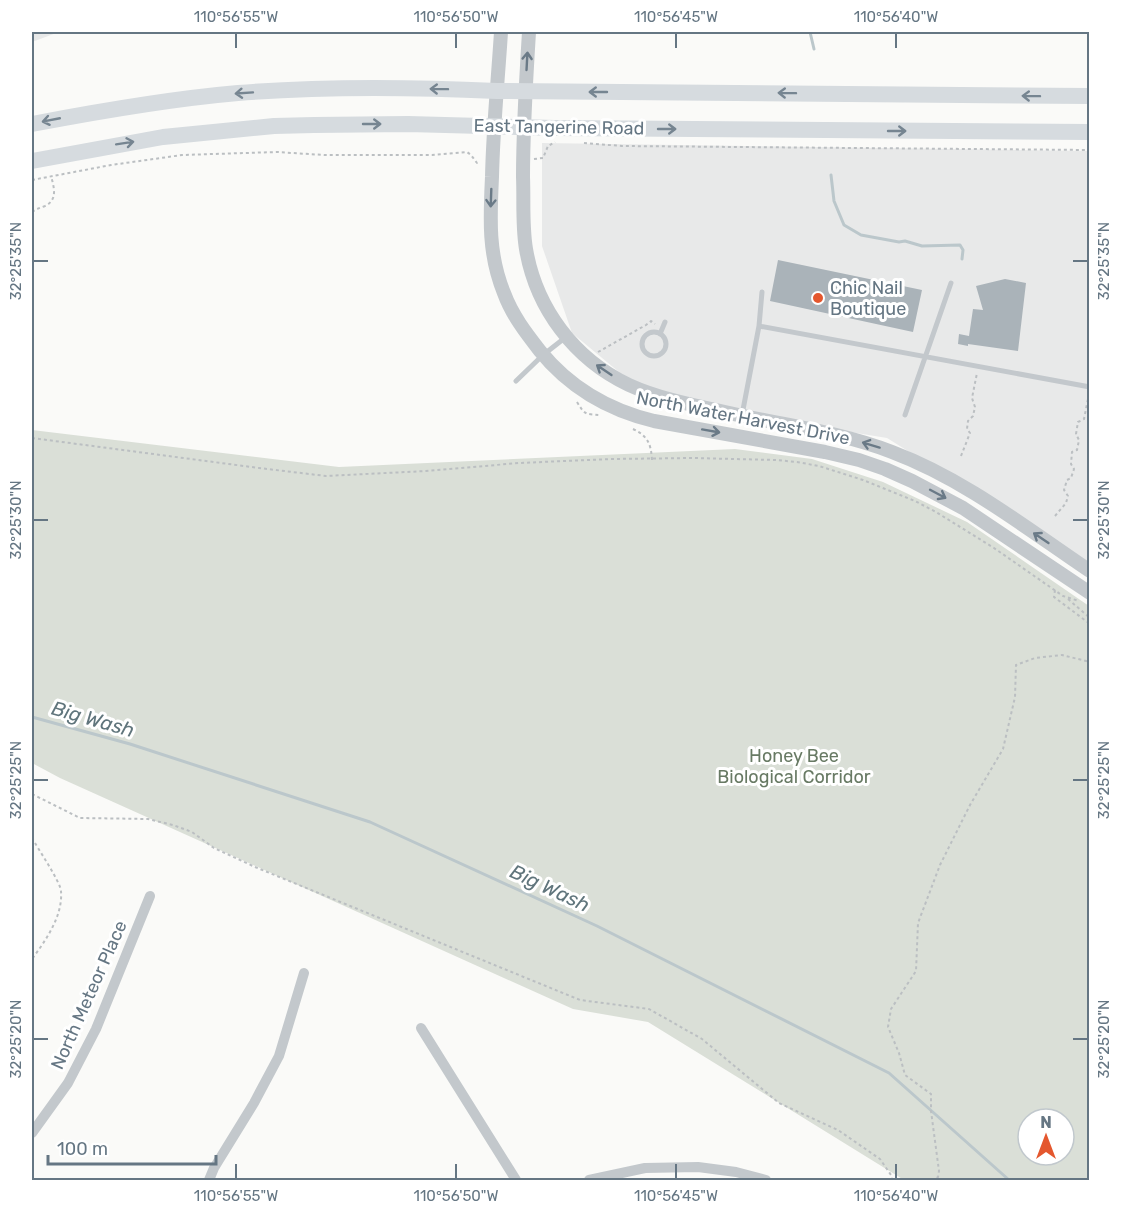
<svg xmlns="http://www.w3.org/2000/svg" width="1121" height="1212" font-family="Rubik,sans-serif">
	<style>
		.built { fill: #e8e9e9 }
		.green { fill: #dadfd7; fill-rule: evenodd }
		.lines { fill: none; stroke-linecap: round; stroke-linejoin: round }
		.stream { stroke: #bbc7cb; stroke-width: 3 }
		.building { fill: #aab3b9 }
		.path { stroke: #bbbfc2; stroke-width: 2; stroke-dasharray: 3 3; stroke-linecap: butt }
		.service { stroke: #c3c8cc; stroke-width: 5 }
		.minor { stroke: #c3c8cc; stroke-width: 10 }
		.tertiary { stroke: #c3c8cc; stroke-width: 14 }
		.primary { stroke: #d6dbdf; stroke-width: 16 }
		.oneway { stroke: #6a7a87 }
		.oneway2 { stroke: #768591 }
		.ticks { fill: none; stroke: #657683; stroke-width: 2 }
		.poi-dot { fill: #e4572e; stroke: #fff; stroke-width: 2 }
		.labels { text-anchor: middle; dominant-baseline: central; stroke-width: 6; stroke-linejoin: round; paint-order: stroke }
		.street-label { font-size: 18px; fill: #657683; stroke: #fff }
		.poi-label { font-size: 18px; fill: #657683; stroke: #fff; text-anchor: start }
		.park-label { font-size: 18px; fill: #687a64; stroke: #fff }
		.water-label { font-size: 20px; font-style: italic; fill: #60757c; stroke: #fff }
		.neatline { fill: none; stroke: #657683; stroke-width: 2 }
		.ticks-label { font-size: 15px; text-anchor: middle; fill: #657683 }
	</style>
	<rect width="100%" height="100%" fill="#fafaf8"/>
	<path class="built" d="M32,32H59L32,42Z
		M542,143L1089,151V564L887,438L741,414L631,382L572,333L542,246Z"/>
	<path class="green" d="M32,430L339,467L735,449L812,459L883,482L967,522L1089,606V1180H904L648,1022L573,1009L60,778L32,763ZM1028,1119H1064V1155H1028Z"/>
	<g class="lines">
		<path class="stream" d="M810,32L814,49
			M831,175L834,201L844,225L861,235L899,242L905,241L922,246L960,245L963,250L962,259
			M32,717L130,744L370,822L597,926L889,1073L1009,1180"/>
	</g>
	<path class="building" d="M778,260L922,290L913,332L770,301Z
		M1005,279L1026,283L1018,351L968,344V346L958,344L959,334L969,336L973,309L983,310L976,286Z"/>
	<g class="lines">
		<path class="path" d="M584,143L622,146L1090,150
			M534,159L543,158L548,146L555,142
			M32,180L111,165L182,155L277,152L324,155H432L467,152L471,155L477,163H480
			M32,212C36,209 40,208 45,206C58,200 54,187 51,176
			M598,352L646,325L651,321L655,324
			M577,402C585,415 585,414 600,415
			M633,429C648,436 651,444 652,460
			M32,438L259,468L326,476L426,471L519,463L611,459L693,458L776,460L797,462L819,466L863,480L915,501L936,512L994,548L1063,596L1079,601
			M961,456L970,433L967,429L968,421L973,416L975,407L972,398L977,373
			M1055,516L1066,503L1068,496L1064,490L1067,480L1071,478L1074,469L1071,464L1072,452L1077,450L1079,440L1076,434L1078,422L1084,419L1089,394
			M1055,590L1054,597L1090,624
			M1068,599L1090,618
			M32,794L80,818L148,819L173,825L192,832L214,848L255,867L580,1000L649,1009L702,1039L779,1103L838,1130L880,1159L891,1175L892,1180
			M32,838C37,847 61,883 61,891C63,916 46,940 32,959
			M931,1180L938,1177L939,1171L931,1111V1094L905,1075L899,1053L888,1027L891,1009L916,971L918,923L940,865L970,805L1003,749L1015,697L1016,665L1035,658L1062,655L1090,662"/>
		<path class="service" d="M759,326L1090,387
			M642 344a12 12 0 1 1 24 0a12 12 0 1 1-24 0Z
			M660,334L665,322
			M516,381L543,355L566,337
			M742,415L759,326L762,292
			M905,415L951,283"/>
		<path class="minor" d="M421,1028L516,1180
			M32,1133L68,1083L96,1029L150,896
			M209,1180L214,1168L254,1103L279,1056L304,973
			M589,1180L645,1168L698,1167L736,1172L766,1180"/>
		<path class="tertiary" d="M501,32C498,80 493,128 492,177C490,218 488,254 504,293C512,315 526,333 540,351C570,388 608,410 654,421L825,452L859,460L885,469L912,481L963,508L1090,593
			M529,32C526,80 523,128 523,177C524,201 522,225 526,249C536,308 574,359 629,385C655,397 687,404 716,410C774,424 835,430 892,452C964,479 1026,528 1090,571"/>
		<path class="primary" d="M32,124C100,111 169,99 238,93C324,86 411,87 497,91L1090,96
			M32,161L163,137L274,126L314,125L408,124L555,128L1090,132"/>
	</g>
	<defs><path id="oneway-shaft" d="M-6 0H5M1.5-3L5.5 0L1.5 3" fill="none" stroke-width="1.6" stroke-linecap="round" stroke-linejoin="round" transform="scale(1.5)"/></defs>
	<g class="oneway">
		<use href="#oneway-shaft" transform="translate(527 61) rotate(-87)"/>
		<use href="#oneway-shaft" transform="translate(491 198) rotate(92)"/>
		<use href="#oneway-shaft" transform="translate(604 370) rotate(-146)"/>
		<use href="#oneway-shaft" transform="translate(711 431) rotate(10)"/>
		<use href="#oneway-shaft" transform="translate(871 445) rotate(-163)"/>
		<use href="#oneway-shaft" transform="translate(938 494) rotate(28)"/>
		<use href="#oneway-shaft" transform="translate(1041 538) rotate(-146)"/>
	</g>
	<g class="oneway2">
		<use href="#oneway-shaft" transform="translate(439 89) rotate(-179)"/>
		<use href="#oneway-shaft" transform="translate(598 92) rotate(-180)"/>
		<use href="#oneway-shaft" transform="translate(244 93) rotate(176)"/>
		<use href="#oneway-shaft" transform="translate(787 93) rotate(-179)"/>
		<use href="#oneway-shaft" transform="translate(1031 96) rotate(-179)"/>
		<use href="#oneway-shaft" transform="translate(51 120) rotate(169)"/>
		<use href="#oneway-shaft" transform="translate(372 124)"/>
		<use href="#oneway-shaft" transform="translate(667 129)"/>
		<use href="#oneway-shaft" transform="translate(897 131)"/>
		<use href="#oneway-shaft" transform="translate(125 143) rotate(-9)"/>
	</g>
	<path class="ticks" d="M236,33V48M456,33V48M676,33V48M896,33V48M33,261H48M1073,261H1088M33,520H48M1073,520H1088M33,780H48M1073,780H1088M33,1039H48M1073,1039H1088M236,1164V1179M456,1164V1179M676,1164V1179M896,1164V1179"/>
	<circle class="poi-dot" cx="818" cy="298" r="6"/>
	<g class="labels">
		<g class="street-label">
			<text transform="translate(559 127) rotate(1)">East Tangerine Road</text>
			<text transform="translate(743 418) rotate(11)">North Water Harvest Drive</text>
			<text transform="translate(89 995) rotate(-66)">North Meteor Place</text>
		</g>
		<g class="poi-label">
			<text x="830" y="288">Chic Nail<tspan x="830" dy="21">Boutique</tspan></text>
		</g>
		<g class="park-label">
			<text x="794" y="756">Honey Bee<tspan x="794" dy="21">Biological Corridor</tspan></text>
		</g>
		<g class="water-label">
			<text transform="translate(93 719) rotate(16)">Big Wash</text>
			<text transform="translate(550 888) rotate(25)">Big Wash</text>
		</g>
	</g>
	<rect width="1121" height="1212" fill="none" stroke="#ffffff" stroke-width="66"/>
	<g transform="translate(1046 1137)"><circle r="28" fill="#ffffff" stroke="#c1c8cd" stroke-width="1.5"/>
	<path d="M0-4.5L10 22L0 15L-10 22Z" fill="#e4572e"/>
	<text y="-9" font-size="16" font-weight="bold" text-anchor="middle" fill="#657683">N</text>
	</g>
	<path d="M48 1155v9h168v-9" fill="none" stroke="#657683" stroke-width="3"/>
	<text x="57" y="1155" font-size="18" fill="#657683" stroke="#ffffff" stroke-width="4.5" paint-order="stroke">100 m</text>
	<rect x="33" y="33" width="1055" height="1146" class="neatline"/>
	<g class="ticks-label">
		<text x="236" y="22">110°56'55"W</text>
		<text x="456" y="22">110°56'50"W</text>
		<text x="676" y="22">110°56'45"W</text>
		<text x="896" y="22">110°56'40"W</text>
		<text transform="translate(16 261) rotate(-90)" y="5">32°25'35"N</text>
		<text transform="translate(1104 261) rotate(-90)" y="5">32°25'35"N</text>
		<text transform="translate(16 520) rotate(-90)" y="5">32°25'30"N</text>
		<text transform="translate(1104 520) rotate(-90)" y="5">32°25'30"N</text>
		<text transform="translate(16 780) rotate(-90)" y="5">32°25'25"N</text>
		<text transform="translate(1104 780) rotate(-90)" y="5">32°25'25"N</text>
		<text transform="translate(16 1039) rotate(-90)" y="5">32°25'20"N</text>
		<text transform="translate(1104 1039) rotate(-90)" y="5">32°25'20"N</text>
		<text x="236" y="1201">110°56'55"W</text>
		<text x="456" y="1201">110°56'50"W</text>
		<text x="676" y="1201">110°56'45"W</text>
		<text x="896" y="1201">110°56'40"W</text>
	</g>
</svg>
